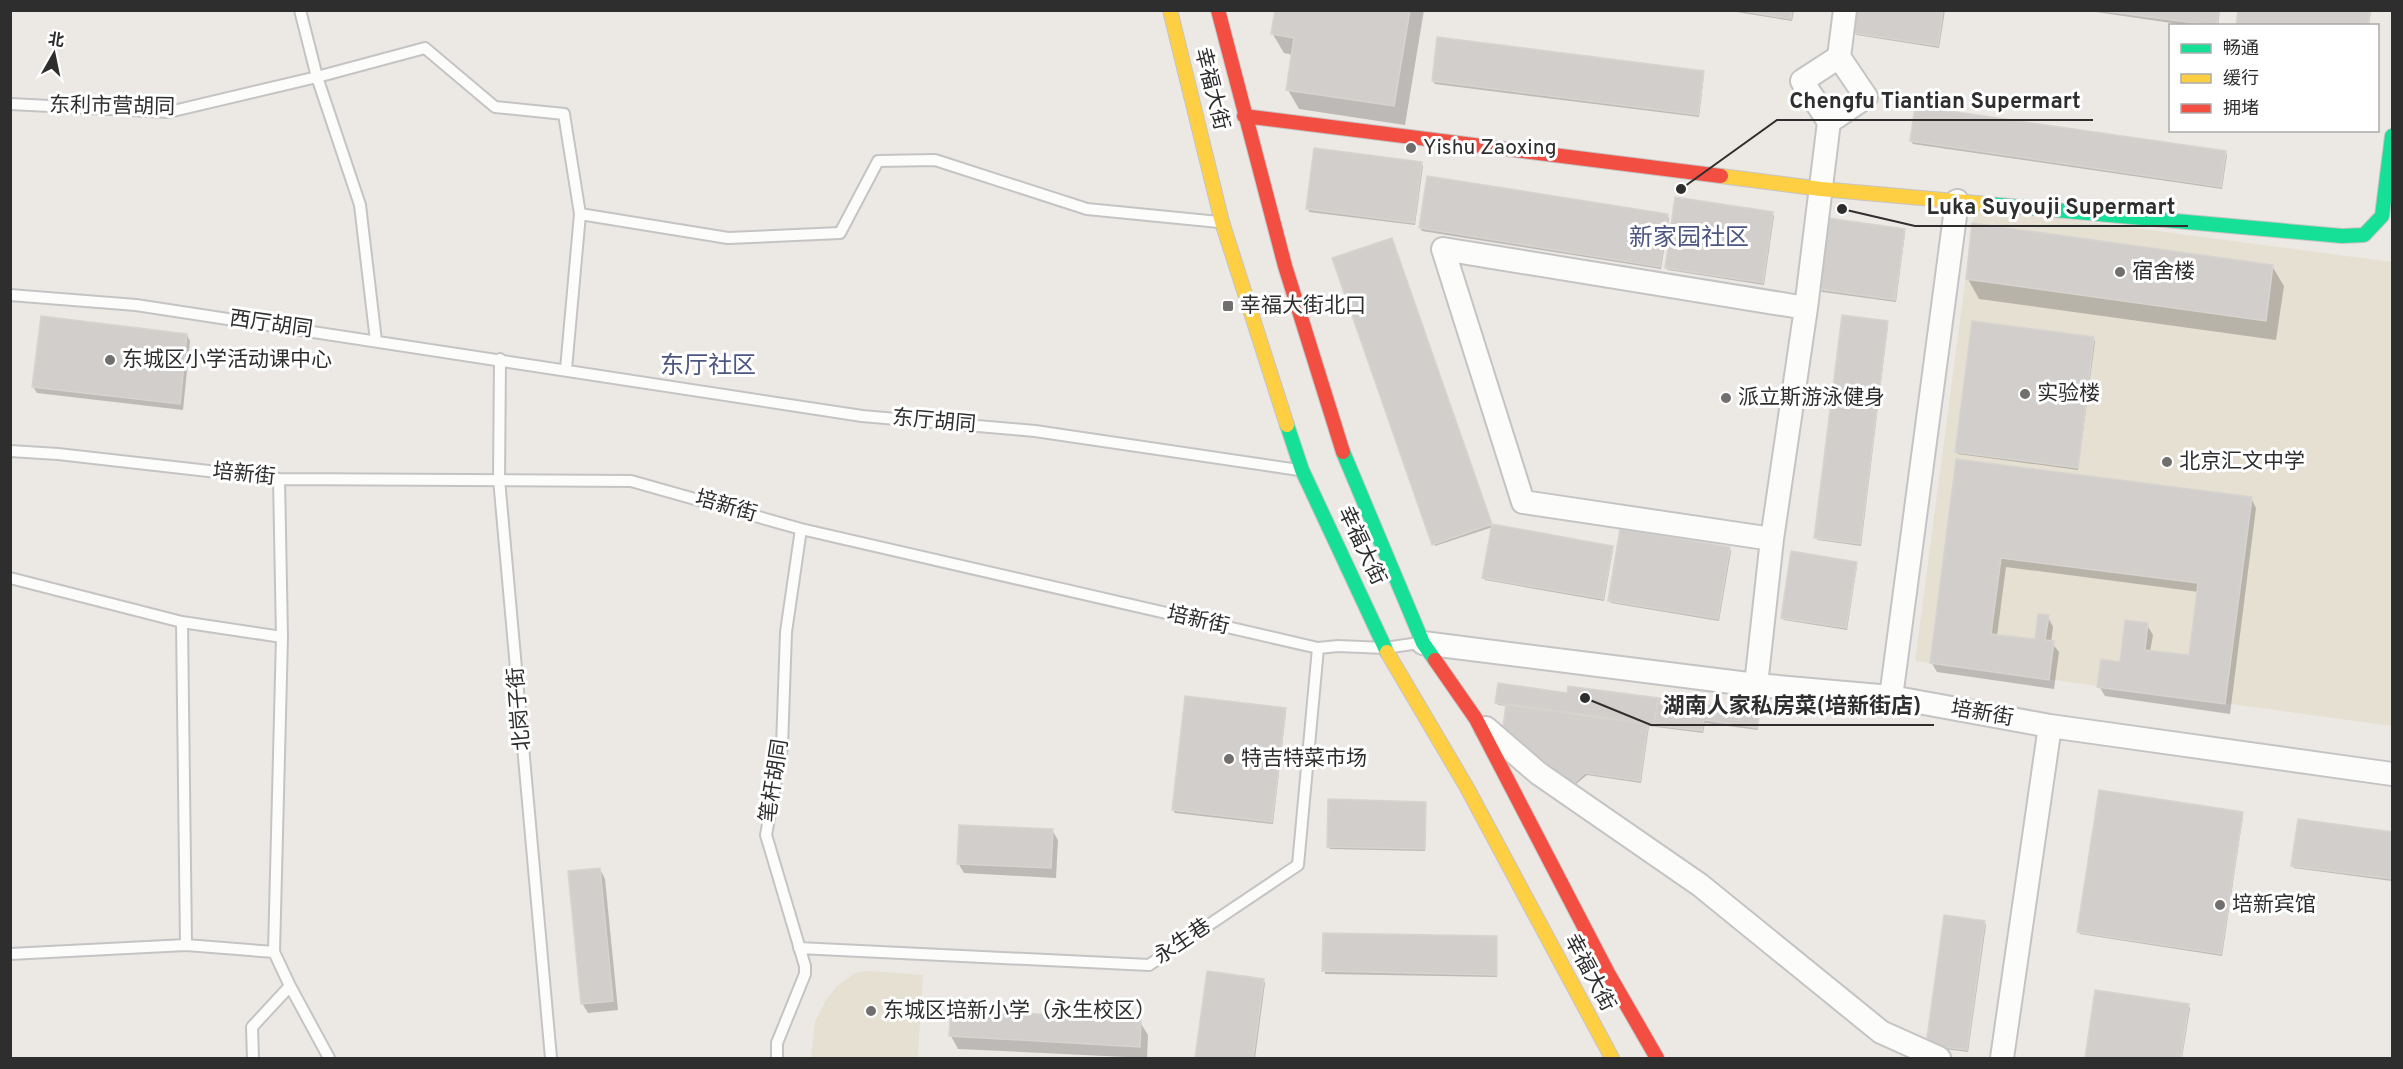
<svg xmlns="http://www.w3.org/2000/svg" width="2403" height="1069" font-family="Overpass,'Noto Sans SC',sans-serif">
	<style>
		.education { fill: #e6e0d3 }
		.shadow { fill: #0003 }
		.building { fill: #d1cecb; stroke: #d7d4d0; stroke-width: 1.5 }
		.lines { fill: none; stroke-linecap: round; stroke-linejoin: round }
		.lane-casing { stroke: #c5c4c5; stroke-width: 14 }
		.street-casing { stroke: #c5c4c5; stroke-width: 26 }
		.fast-casing { stroke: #c5c4c5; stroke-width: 16 }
		.slow-casing { stroke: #c5c4c5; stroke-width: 16 }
		.jam-casing { stroke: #c5c4c5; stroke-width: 16 }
		.lane { stroke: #fcfcfb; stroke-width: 10 }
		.street { stroke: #fcfcfb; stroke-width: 22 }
		.fast { stroke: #16e098; stroke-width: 14 }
		.slow { stroke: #ffcf43; stroke-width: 14 }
		.jam { stroke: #f24e42; stroke-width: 14 }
		.poi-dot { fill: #706f6e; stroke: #fff; stroke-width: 2 }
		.labels { text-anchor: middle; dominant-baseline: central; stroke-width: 6; stroke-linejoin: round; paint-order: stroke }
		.street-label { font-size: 21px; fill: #2e2e2e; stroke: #fff }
		.poi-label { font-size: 21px; fill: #2e2e2e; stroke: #fff; text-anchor: start }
		.quarter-label { font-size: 24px; fill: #4d5680; stroke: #fff }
		.leader { fill: none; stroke: #2e2e2e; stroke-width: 2 }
		.callout-dot { fill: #2e2e2e; stroke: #fff; stroke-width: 2 }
		.callout-label { font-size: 22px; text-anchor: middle; font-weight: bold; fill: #2e2e2e; stroke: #fff; stroke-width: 6; stroke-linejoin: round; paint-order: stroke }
	</style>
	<rect width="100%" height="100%" fill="#ece8e4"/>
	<path class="education" d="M1975,207L2392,262V726L1915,661Z
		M868,971L923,975L918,1058H811L815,1022L826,1000L837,986L855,973Z"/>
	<path class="shadow" d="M1276,10H1424L1405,125L1299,109L1288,90L1293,55L1284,53L1272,33Z
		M1724,10H1794L1792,21Z
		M1859,10H1945L1939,48L1857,35L1855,33Z
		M2082,10H2220L2218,26H2192Z
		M2239,10H2371L2369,26H2238Z
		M1703,73L1704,75L1699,117L1435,84L1433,81Z
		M1911,141L2226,153L2227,155L2222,189L1913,144Z
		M1421,164L1423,166L1415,225L1309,212L1308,209Z
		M1772,213L1774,216L1764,285L1668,270L1666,268Z
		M1667,216L1669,218L1661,269L1422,231L1420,228Z
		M1904,230L1905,233L1896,302L1822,292L1820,289Z
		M1393,242L1491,526L1612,547L1613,550L1604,601L1485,580L1483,577L1493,527L1435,546Z
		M2272,266L2284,286L2276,340L1979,299L1968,279Z
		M1887,322L1888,325L1861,546L1818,540L1816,538Z
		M187,335L190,341L183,410L37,393L33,387Z
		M2093,338L2095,341L2078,470L1958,454L1957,452Z
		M1957,460L2251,498L2256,508L2230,714L2105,696L2099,686L2121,663L2147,625L2153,635L2150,652L2190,657L2199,592L2006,567L1997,636L2036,641L2048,617L2053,627L2051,642L2059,652L2054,689L1937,672L1931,662Z
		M1729,549L1731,551L1719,621L1611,603L1610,601Z
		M1856,563L1857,566L1847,630L1784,620L1782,618Z
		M1569,695L1759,714L1758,730L1705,723L1703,733L1649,726L1641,783L1587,775L1576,784L1506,736L1508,706L1498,705L1497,702Z
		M1285,709L1286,712L1273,824L1175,813L1173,810Z
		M1425,803V851L1330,849L1329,846Z
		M2242,813L2243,816L2222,956L2080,934L2079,931Z
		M2299,820L2392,834V881L2294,868L2293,865Z
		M1052,830L1058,840L1056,878L964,873L958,863Z
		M600,869L605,879L618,1010L588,1013L582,1003Z
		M1984,922L1986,925L1968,1052L1929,1047Z
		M1324,934L1497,938V977L1325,974Z
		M1208,973L1263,980L1265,983L1255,1058H1197Z
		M2096,992L2188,1005L2190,1008L2182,1058H2086Z
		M1140,1022L1148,1035L1147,1058L958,1049L951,1036Z"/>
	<path class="building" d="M1275,10H1410L1394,106L1286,90L1294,38L1271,34Z
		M1737,10H1792L1791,19Z
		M1857,10H1943L1938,46L1854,33Z
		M2096,10H2219L2217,26Z
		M2238,10H2370L2368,26H2236Z
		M1437,37L1704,71L1698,115L1432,81Z
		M1915,106L2226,151L2221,187L1910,141Z
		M1314,148L1422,162L1414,223L1306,209Z
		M1427,176L1668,214L1660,267L1419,228Z
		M1675,197L1773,212L1763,283L1665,268Z
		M1828,218L1905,229L1895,300L1818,289Z
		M1972,223L2273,265L2266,321L1966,279Z
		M1392,238L1492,524L1432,545L1332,258Z
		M1842,315L1888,321L1860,544L1814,538Z
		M41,316L187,334L180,404L32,387Z
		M1972,321L2094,337L2078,468L1955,452Z
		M1956,459L2252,497L2225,704L2097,687L2101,659L2120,662L2125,620L2148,623L2145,650L2189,655L2198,583L2001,558L1991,634L2035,639L2038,614L2049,615L2045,640L2054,641L2049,680L1930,663Z
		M1492,524L1613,546L1603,599L1482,578Z
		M1620,529L1730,547L1718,619L1608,601Z
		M1791,551L1857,562L1846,628L1781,618Z
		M1498,683L1567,693L1568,686L1658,698L1654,725L1495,703Z
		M1185,696L1286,708L1272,822L1172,810Z
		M1658,698L1760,713L1757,728L1704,720L1702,731L1654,725Z
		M1506,704L1648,724L1640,781L1585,773L1574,783L1502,734Z
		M2099,790L2243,812L2221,954L2077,932Z
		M1328,799L1426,802L1425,849L1327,847Z
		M2298,819L2392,832V879L2291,866Z
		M959,825L1053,829L1051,868L957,864Z
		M600,868L613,1001L581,1004L568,871Z
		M1944,915L1985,921L1967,1050L1926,1045Z
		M1323,933L1497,936V975L1322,971Z
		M1207,971L1264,979L1253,1058H1195Z
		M2095,990L2189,1004L2181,1058H2085Z
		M951,1009L1141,1020L1140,1047L949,1036Z"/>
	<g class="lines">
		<defs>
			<path id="lane" d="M300,10L317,77L360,205L376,341
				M10,104L169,112L317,77L425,48L495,107L564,114L580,214L566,369
				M580,214L728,238L840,233L878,161L935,160L1087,209L1219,222
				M10,295L136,305L862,416L1035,431L1299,470
				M500,359L499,479L551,1058
				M10,451L58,454L279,479L631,481L801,529L1318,648L1338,646L1385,648L1419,643
				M279,479L282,637L274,952L290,986L329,1058
				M10,578L182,622L282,637
				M182,622L186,945L274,952
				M799,948L1149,965L1298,865L1318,648
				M10,954L186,945
				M253,1058L252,1027L290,986
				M777,1058V1043L805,974V966L766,835L782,747L786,632L801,529"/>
			<path id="street" d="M1839,57L1866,97L1829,122L1802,81Z
				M1839,57L1845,10
				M1772,539L1523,502L1443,249L1806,308
				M1423,643L1756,685L1891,697L2050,726L2392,774
				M1756,685L1772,539L1806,308L1829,122
				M1891,697L1957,201
				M1486,728L1538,773L1700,885L1881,1032L1939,1058
				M2002,1058L2050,726"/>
			<path id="fast" d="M1988,204L2342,236L2364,235L2382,216L2392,136
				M1287,425L1302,470L1387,652
				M1343,452L1423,643L1435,660"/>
			<path id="slow" d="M1170,10L1222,222L1287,425
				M1721,176L1821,189L1988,204
				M1387,652L1466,786L1612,1058"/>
			<path id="jam" d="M1218,10L1285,266L1343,452
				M1244,116L1721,176
				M1435,660L1476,719L1608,973L1657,1058"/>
		</defs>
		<use href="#lane" class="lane-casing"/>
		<use href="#street" class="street-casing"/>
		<use href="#fast" class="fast-casing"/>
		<use href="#slow" class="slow-casing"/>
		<use href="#jam" class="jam-casing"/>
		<use href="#lane" class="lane"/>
		<use href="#street" class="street"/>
		<use href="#fast" class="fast"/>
		<use href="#slow" class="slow"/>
		<use href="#jam" class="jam"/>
	</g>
	<g class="poi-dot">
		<circle cx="1411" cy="148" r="6"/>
		<circle cx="2120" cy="272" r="6"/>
		<rect x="1222" y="300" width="12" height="12" rx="3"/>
		<circle cx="110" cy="360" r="6"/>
		<circle cx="2025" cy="394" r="6"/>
		<circle cx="1726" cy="398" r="6"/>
		<circle cx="2167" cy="462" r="6"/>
		<circle cx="1229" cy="759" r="6"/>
		<circle cx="2220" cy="905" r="6"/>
		<circle cx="871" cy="1011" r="6"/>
	</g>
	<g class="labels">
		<g class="street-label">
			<text transform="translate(1211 89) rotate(76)">幸福大街</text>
			<text transform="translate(112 107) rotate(1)">东利市营胡同</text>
			<text transform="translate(271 325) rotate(8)">西厅胡同</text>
			<text transform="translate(934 422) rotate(5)">东厅胡同</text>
			<text transform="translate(244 475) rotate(6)">培新街</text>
			<text transform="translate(726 507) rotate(16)">培新街</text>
			<text transform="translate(1361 546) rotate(65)">幸福大街</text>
			<text transform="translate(1198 621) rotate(13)">培新街</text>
			<text transform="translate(520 709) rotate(-95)">北岗子街</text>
			<text transform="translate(1982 714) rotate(10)">培新街</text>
			<text transform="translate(775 781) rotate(-81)">笔杆胡同</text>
			<text transform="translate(1183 942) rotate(-34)">永生巷</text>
			<text transform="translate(1589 973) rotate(62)">幸福大街</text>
		</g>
		<g class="poi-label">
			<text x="1423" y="148">Yishu Zaoxing</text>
			<text x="2132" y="272">宿舍楼</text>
			<text x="1240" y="306">幸福大街北口</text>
			<text x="122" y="360">东城区小学活动课中心</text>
			<text x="2037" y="394">实验楼</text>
			<text x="1738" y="398">派立斯游泳健身</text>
			<text x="2179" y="462">北京汇文中学</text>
			<text x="1241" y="759">特吉特菜市场</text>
			<text x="2232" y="905">培新宾馆</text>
			<text x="883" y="1011">东城区培新小学（永生校区）</text>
		</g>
		<g class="quarter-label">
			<text x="1689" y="239">新家园社区</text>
			<text x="708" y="367">东厅社区</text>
		</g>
	</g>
	<path class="leader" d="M1681 189L1777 120H2093M1842 209L1915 226H2188M1585 698L1651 725H1934"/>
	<g class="callout-dot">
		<circle cx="1681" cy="189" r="6"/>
		<circle cx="1842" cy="209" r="6"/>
		<circle cx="1585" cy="698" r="6"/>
	</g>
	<g class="callout-label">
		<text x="1935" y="108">Chengfu Tiantian Supermart</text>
		<text x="2051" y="214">Luka Suyouji Supermart</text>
		<text x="1792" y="713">湖南人家私房菜(培新街店)</text>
	</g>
	<rect width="2403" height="1069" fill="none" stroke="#2e2e2e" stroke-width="24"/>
	<rect x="2169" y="24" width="210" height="108" fill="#ffffff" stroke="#ababab" stroke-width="1.5"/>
	<rect x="2181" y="44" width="30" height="9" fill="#16e098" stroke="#ababab" stroke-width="1.5"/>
	<text x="2223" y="54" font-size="18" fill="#2e2e2e">畅通</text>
	<rect x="2181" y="74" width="30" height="9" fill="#ffcf43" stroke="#ababab" stroke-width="1.5"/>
	<text x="2223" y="84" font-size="18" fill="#2e2e2e">缓行</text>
	<rect x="2181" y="104" width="30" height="9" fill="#f24e42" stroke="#ababab" stroke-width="1.5"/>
	<text x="2223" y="114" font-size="18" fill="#2e2e2e">拥堵</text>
	<g transform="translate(54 54) rotate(9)" stroke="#ffffff" stroke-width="4.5" paint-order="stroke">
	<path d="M0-4.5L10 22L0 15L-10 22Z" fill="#2e2e2e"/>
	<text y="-9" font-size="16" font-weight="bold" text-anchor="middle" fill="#2e2e2e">北</text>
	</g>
</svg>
